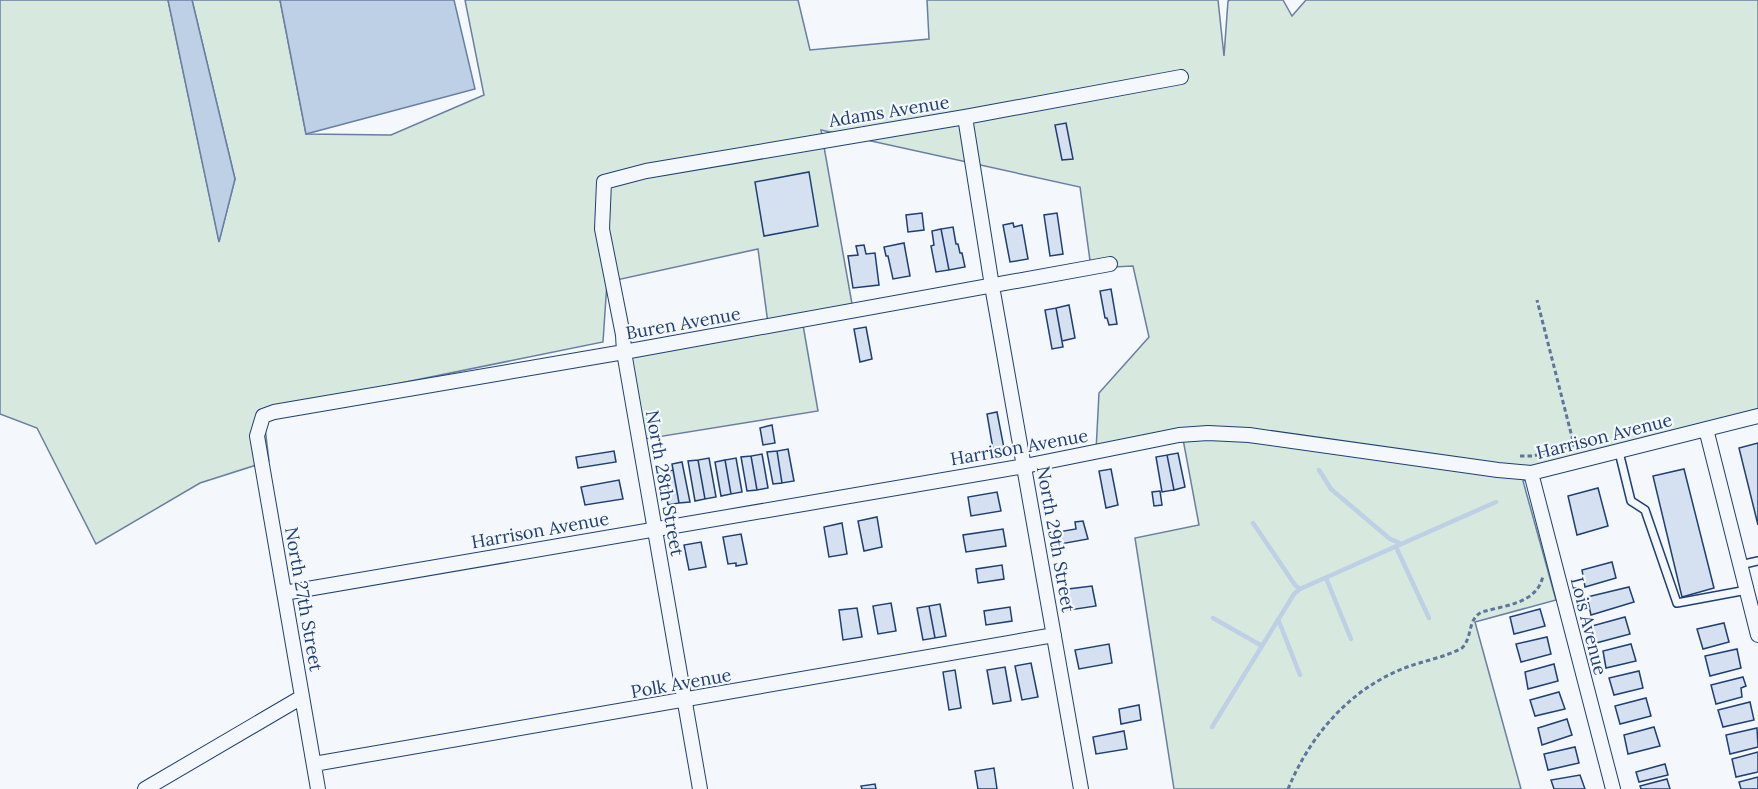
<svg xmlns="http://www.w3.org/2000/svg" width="1758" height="789" font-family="Lora,serif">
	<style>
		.green { fill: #d7e8df; stroke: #687fa3; stroke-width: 1.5 }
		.water { fill: #bed0e5; stroke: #687fa3; stroke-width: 1.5 }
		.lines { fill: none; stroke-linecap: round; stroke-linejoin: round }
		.stream { stroke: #bed0e5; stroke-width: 4.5 }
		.building { fill: #d5e0f0; stroke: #1d3f73; stroke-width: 1.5 }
		.service-casing { stroke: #1d3f73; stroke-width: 10 }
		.minor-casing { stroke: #1d3f73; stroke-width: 16 }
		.path { stroke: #5e769c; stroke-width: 3; stroke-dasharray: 4.5 3; stroke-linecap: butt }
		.service { stroke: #f4f7fb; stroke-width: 7 }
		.minor { stroke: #f4f7fb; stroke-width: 14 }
		.labels { text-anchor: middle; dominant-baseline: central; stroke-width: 4.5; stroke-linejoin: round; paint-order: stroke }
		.street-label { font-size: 18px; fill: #1d3f73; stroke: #f4f7fb }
	</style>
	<rect width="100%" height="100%" fill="#f4f7fb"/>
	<path class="green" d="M0,0H168L219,241L235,179L192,0H280L306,134L391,135L484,95L465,0H798L810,50L929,39L927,0H1218L1224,56L1228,1L1230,0H1283L1292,16L1306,0H1758V420L1523,481L1556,600L1475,622L1521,789H1174L1135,538L1199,525L1183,439L1096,451L1099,393L1149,337L1133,266L1091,268L1080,187L821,130L854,315L803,325L818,411L645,439L630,355L769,331L758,249L607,282L603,342L263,411L269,461L200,483L96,544L37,428L0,414Z"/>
	<path class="water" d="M168,0H192L235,179L219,242Z
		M280,0H454L475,89L306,134Z"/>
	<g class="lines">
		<path class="stream" d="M1319,470L1331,489L1390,539L1402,544
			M1253,523L1295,585L1300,589
			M1396,547L1429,618
			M1326,578L1351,639
			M1213,618L1262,646
			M1278,619L1300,675
			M1212,727L1294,594L1300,589L1496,502"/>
	</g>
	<path class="building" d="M1066,123L1073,159L1062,160L1055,125Z
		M809,172L818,226L764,236L755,182Z
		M922,213L924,230L908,232L906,215Z
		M1057,213L1063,254L1050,256L1044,215Z
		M1013,223L1014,227L1022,225L1028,259L1010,262L1003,225Z
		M953,227L956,244H958L960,253H962L965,267L949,270L941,229Z
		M941,229L949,270L936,272L931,246L934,245L932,231Z
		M904,243L910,276L893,279L888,256H886L884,247Z
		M864,245L866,254L875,253L879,285L853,288L848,256L858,255L856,246Z
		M1111,289L1117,324L1109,325L1107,318H1105L1100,291Z
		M1069,305L1075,338L1062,341L1056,308Z
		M1056,308L1063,347L1052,349L1045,310Z
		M866,327L872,359L860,362L854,329Z
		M997,412L1004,448L993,449L987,414Z
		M772,425L775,443L763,445L760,428Z
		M1758,443V525L1739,448Z
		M788,449L794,481L782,483L777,451Z
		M614,451L616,462L578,468L576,457Z
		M777,451L782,483L773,484L767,452Z
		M1178,453L1185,487L1174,490L1167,455Z
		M762,454L768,488L757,490L751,456Z
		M1167,455L1174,490L1162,492L1156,457Z
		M751,456L757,490L747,491L741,457Z
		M709,458L716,497L705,499L698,460Z
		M736,458L742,492L731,494L725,460Z
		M698,460L705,499L695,501L688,461Z
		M725,460L731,494L721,496L715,462Z
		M682,462L690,502L679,503L672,464Z
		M1111,469L1118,505L1106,508L1099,471Z
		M1684,469L1714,588L1682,597L1653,476Z
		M673,470L679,503L668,505L662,472Z
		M619,480L623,499L585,505L581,487Z
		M1598,488L1608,526L1577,535L1568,496Z
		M1160,491L1162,505L1154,506L1152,492Z
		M997,492L1001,511L971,516L968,497Z
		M877,517L882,547L864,551L858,521Z
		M1083,521L1088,539L1055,545L1052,533L1076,529L1075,522Z
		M842,523L847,554L829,557L824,527Z
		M1003,529L1006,546L966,552L963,535Z
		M741,534L747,564L736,566V563L728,564L723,537Z
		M701,542L706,567L689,570L684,545Z
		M1612,562L1616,578L1585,587L1582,570Z
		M1002,565L1004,579L978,583L976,569Z
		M1092,586L1096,606L1063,611L1060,590Z
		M1629,587L1634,602L1591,615L1587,597Z
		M891,603L896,631L878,634L873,606Z
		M940,604L946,636L935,638L929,606Z
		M929,606L935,638L923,640L917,608Z
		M1010,607L1012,621L986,625L984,611Z
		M857,608L862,637L843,640L839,610Z
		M1540,609L1545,626L1514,634L1510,617Z
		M1625,617L1630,634L1596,643L1592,626Z
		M1724,623L1729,642L1703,649L1697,629Z
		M1547,637L1551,654L1521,662L1516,644Z
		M1109,644L1112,663L1079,669L1075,650Z
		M1631,644L1636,661L1606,668L1603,651Z
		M1737,649L1741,668L1710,676L1705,656Z
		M1031,663L1038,697L1022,700L1015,666Z
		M1554,664L1558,681L1528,689L1525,672Z
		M1005,667L1011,701L993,704L987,670Z
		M955,670L961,708L949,710L943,672Z
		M1639,671L1643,688L1614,695L1609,678Z
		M1743,677L1746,686L1741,688L1742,697L1716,704L1711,685Z
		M1559,692L1565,709L1535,716L1530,700Z
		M1646,698L1651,716L1620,724L1615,706Z
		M1750,702L1754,720L1723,727L1718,710Z
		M1139,705L1141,720L1121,724L1119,709Z
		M1567,719L1572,735L1542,745L1538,728Z
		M1654,727L1660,746L1628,754L1624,735Z
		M1757,728L1758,747L1730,754L1726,735Z
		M1124,731L1127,749L1096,754L1093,737Z
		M1575,747L1579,763L1548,770L1544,754Z
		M1758,752V772L1736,777L1732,759Z
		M1665,764L1668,775L1639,782L1636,772Z
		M994,768L997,789H978L975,771Z
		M1580,775L1585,789H1554L1551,780Z
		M1758,777V789H1741L1739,782Z
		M1667,779L1670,789H1641L1640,786Z
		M875,784L876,789H862L861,786Z"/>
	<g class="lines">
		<defs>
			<path id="service" d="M1619,452L1631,501L1645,510L1677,603L1747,590
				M1740,565L1758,561"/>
			<path id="minor" d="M965,117L992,286L1081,789
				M1706,429L1758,635
				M1531,473L1613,789
				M284,593L1025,466L1179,435L1208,433L1249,435L1498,470L1531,473L1758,416
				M314,764L1054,635
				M145,789L302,697
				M318,789L257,436L263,416L274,412L624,352L1110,264
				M700,789L624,352L623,335L602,229L604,182L646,171L965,117L1181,77"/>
		</defs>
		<use href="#service" class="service-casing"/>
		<use href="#minor" class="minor-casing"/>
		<path class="path" d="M1520,456H1533L1574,445L1537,300
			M1288,789C1310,736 1348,691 1402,669C1421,661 1444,658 1462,648C1473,637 1467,619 1482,612C1505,605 1537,604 1543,576"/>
		<use href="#service" class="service"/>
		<use href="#minor" class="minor"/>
	</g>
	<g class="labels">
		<g class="street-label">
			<text transform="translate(889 111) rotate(-9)">Adams Avenue</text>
			<text transform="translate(683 323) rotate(-10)">Buren Avenue</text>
			<text transform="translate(1604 436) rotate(-14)">Harrison Avenue</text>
			<text transform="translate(1019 447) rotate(-10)">Harrison Avenue</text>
			<text transform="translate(665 483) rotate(80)">North 28th Street</text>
			<text transform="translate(540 530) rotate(-10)">Harrison Avenue</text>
			<text transform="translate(1056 539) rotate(80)">North 29th Street</text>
			<text transform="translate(304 599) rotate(80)">North 27th Street</text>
			<text transform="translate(1589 626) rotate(76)">Lois Avenue</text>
			<text transform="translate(681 683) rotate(-10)">Polk Avenue</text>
		</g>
	</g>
</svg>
